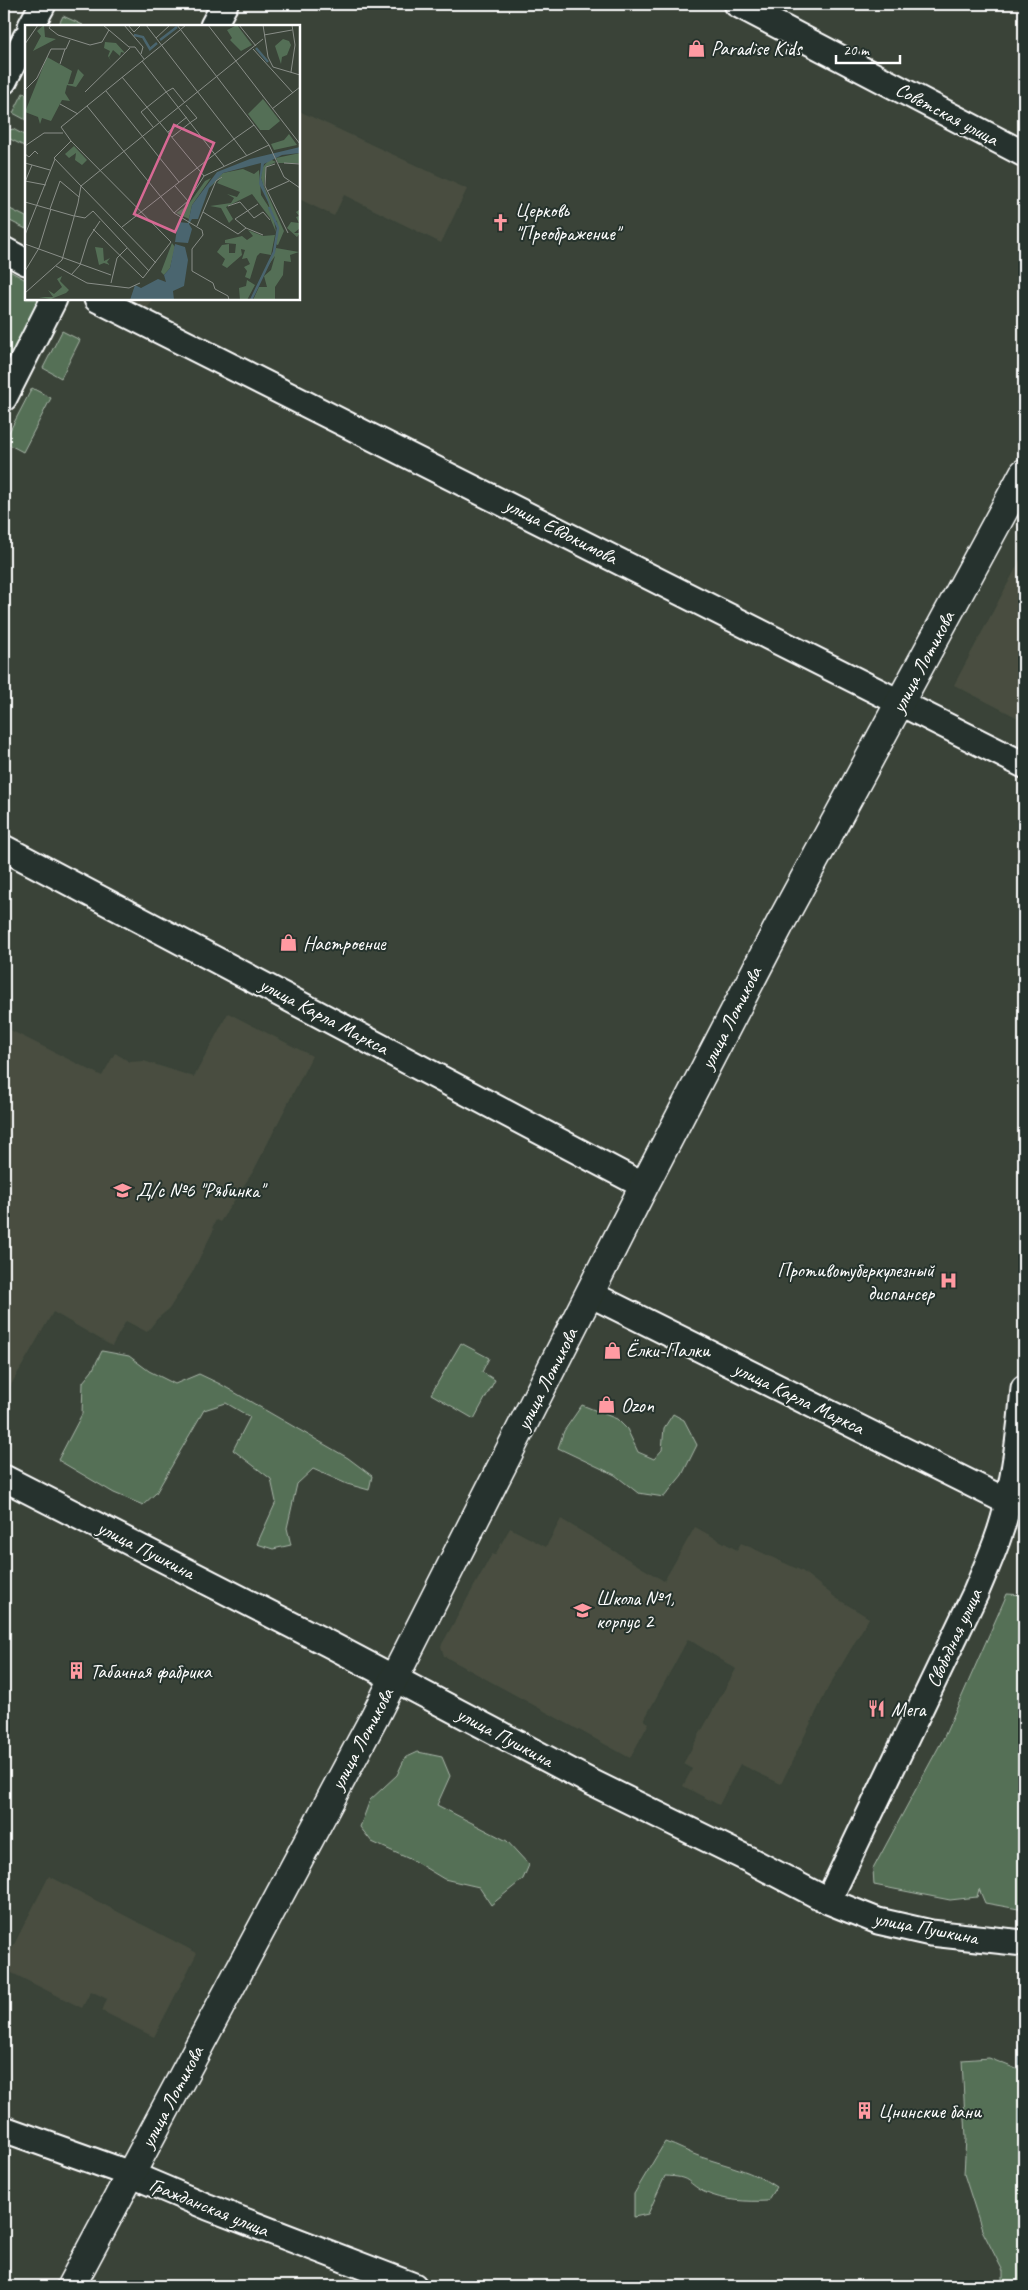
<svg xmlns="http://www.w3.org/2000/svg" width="1028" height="2290" font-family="Caveat,sans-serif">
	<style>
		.built { fill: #484e40 }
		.green { fill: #546f56; stroke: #aab7aa }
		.water { fill: #4a656f; stroke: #92a3a9 }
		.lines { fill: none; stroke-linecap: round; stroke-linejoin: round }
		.shore { stroke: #b7c1c5; stroke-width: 1 }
		.street-casing { stroke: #fff; stroke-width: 29 }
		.secondary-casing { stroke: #fff; stroke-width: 31 }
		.street { stroke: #26332d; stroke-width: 25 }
		.secondary { stroke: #26332d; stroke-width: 28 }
		.labels { text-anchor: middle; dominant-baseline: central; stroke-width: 4; stroke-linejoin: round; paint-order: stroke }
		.poi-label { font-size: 20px; fill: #fff; stroke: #26332d; text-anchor: start }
		.street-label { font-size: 20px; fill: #fff; stroke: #26332d }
		.inset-river { fill: none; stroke: #4a656f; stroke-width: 2.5 }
		.inset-road { fill: none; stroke: #898e88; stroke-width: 1 }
		.view { fill: #d76994; fill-opacity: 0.15; stroke: #d76994; stroke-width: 2.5 }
		.inset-edge { fill: none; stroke: #fff; stroke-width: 2.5 }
	</style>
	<rect width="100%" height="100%" fill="#3a4338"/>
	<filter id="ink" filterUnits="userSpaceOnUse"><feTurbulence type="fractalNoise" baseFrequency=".02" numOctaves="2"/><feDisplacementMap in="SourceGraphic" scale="10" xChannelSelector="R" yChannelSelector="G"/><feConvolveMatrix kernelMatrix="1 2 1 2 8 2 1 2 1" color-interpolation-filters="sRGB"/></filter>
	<g filter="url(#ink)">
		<path class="built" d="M299,111L467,189L441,243L344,195L334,216L299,199Z
			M130,299H152L148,308Z
			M1024,553V721L954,685Z
			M228,1013L312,1056L254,1170L220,1222L216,1220L212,1228L214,1229L192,1273L169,1309L157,1319L147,1332L126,1321L112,1346L53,1312L4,1397V1027L102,1076L115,1053L130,1062L144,1061L194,1077Z
			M561,1519L664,1581L695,1527L737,1550L741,1543L802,1571L836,1598L869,1618L828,1688L781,1784L740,1764L719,1805L683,1786L692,1769L683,1764L736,1669L688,1639L644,1720L649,1723L630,1758L444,1656L441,1646L492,1554L495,1555L510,1528L546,1547Z
			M49,1876L197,1953L154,2037L102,2011L107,1999L91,1991L82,2008L4,1969V1964Z"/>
		<path class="green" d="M63,16L83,25L82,26H58Z
			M23,93L26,94V120L13,113Z
			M13,129L26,136V147L8,138L4,146V132Z
			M4,206L26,217V229L4,218Z
			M4,268L26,280V299H43L4,375Z
			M62,331L80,340L61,378L43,368Z
			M32,388L51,398L23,452L4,442Z
			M461,1343L489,1358L482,1372L495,1380L474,1419L431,1394Z
			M102,1351L129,1356L149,1371L175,1384L199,1374L220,1384L348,1458L372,1476L369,1490L347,1484L313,1469L297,1484L287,1528L291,1545L273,1549L257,1544L276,1502L271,1479L233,1450L250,1417L226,1403L204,1410L156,1493L143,1505L114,1493L58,1460L82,1414L83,1382L92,1371Z
			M582,1405L617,1419L627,1429L638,1452L654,1459L662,1450L664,1428L673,1414L684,1420L697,1445L682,1475L664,1497L638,1493L615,1475L558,1448L564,1431Z
			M1007,1594L1024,1595V1910L985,1903L979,1889L977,1897L950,1900L874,1885L873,1869L944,1737Z
			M418,1752L442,1757L450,1776L437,1805L507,1841L529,1865L523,1879L491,1905L479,1887L444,1879L414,1861L372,1842L360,1827L370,1800L397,1775L405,1758Z
			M989,2058L1019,2070L1020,2154L1024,2168V2286H1003V2271L982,2230L964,2174L966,2138L962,2060Z
			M665,2142C678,2146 689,2153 701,2157C728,2166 753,2171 776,2187L767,2201C746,2202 724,2201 704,2192C684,2181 692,2177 665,2176L648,2214L634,2217V2194Z"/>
		<path class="water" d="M1024,2032V2168L1020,2154L1019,2045Z"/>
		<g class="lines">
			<path class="shore" d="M1024,2044V2099"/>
			<defs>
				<path id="street" d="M737,4L1024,154
					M31,26L43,4
					M213,26L225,4
					M4,81L26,37
					M4,250L26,262
					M97,299L1024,765
					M4,398L54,299
					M4,848L644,1186
					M590,1294L1008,1502
					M4,1478L329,1644L589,1781L750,1860L828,1901L878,1921L931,1933L1024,1943
					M828,1901L976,1592C988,1563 1002,1533 1008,1502C1016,1465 1021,1426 1024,1388
					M4,2129L130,2174L208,2207L414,2286"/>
				<path id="secondary" d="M71,2286L375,1716L644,1186L780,924L1024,473"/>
			</defs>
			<use href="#street" class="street-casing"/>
			<use href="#secondary" class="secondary-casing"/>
			<use href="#street" class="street"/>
			<use href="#secondary" class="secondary"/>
		</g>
	</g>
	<defs>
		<symbol id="shop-bare" viewBox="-9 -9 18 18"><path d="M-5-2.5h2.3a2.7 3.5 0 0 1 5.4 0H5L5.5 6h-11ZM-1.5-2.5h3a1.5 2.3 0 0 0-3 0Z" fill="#ff9aa2" stroke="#26332d" stroke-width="2.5" paint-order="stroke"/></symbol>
		<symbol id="church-bare" viewBox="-9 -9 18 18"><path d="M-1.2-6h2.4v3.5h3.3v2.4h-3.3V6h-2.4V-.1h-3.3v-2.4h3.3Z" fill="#ff9aa2" stroke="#26332d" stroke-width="2.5" paint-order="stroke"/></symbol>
		<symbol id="school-bare" viewBox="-9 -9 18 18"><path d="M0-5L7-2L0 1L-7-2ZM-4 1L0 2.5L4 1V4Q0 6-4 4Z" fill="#ff9aa2" stroke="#26332d" stroke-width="2.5" paint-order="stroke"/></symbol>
		<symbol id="hospital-bare" viewBox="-9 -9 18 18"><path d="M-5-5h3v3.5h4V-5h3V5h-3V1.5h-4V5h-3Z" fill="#ff9aa2" stroke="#26332d" stroke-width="2.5" paint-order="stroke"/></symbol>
		<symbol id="building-bare" viewBox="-9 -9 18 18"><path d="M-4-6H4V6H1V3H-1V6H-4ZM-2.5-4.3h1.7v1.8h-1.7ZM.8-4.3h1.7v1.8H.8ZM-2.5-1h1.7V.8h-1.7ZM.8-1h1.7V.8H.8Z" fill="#ff9aa2" stroke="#26332d" stroke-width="2.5" paint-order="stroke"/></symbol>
		<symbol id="restaurant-bare" viewBox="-9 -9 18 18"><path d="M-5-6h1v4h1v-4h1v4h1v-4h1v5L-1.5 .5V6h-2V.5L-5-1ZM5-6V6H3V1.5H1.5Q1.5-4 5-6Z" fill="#ff9aa2" stroke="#26332d" stroke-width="2.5" paint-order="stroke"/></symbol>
	</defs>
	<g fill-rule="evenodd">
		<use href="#shop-bare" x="684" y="36" width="25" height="25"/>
		<use href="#church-bare" x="488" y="210" width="25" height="25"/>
		<use href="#shop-bare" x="276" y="930" width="25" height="25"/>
		<use href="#school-bare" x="110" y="1178" width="25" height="25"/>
		<use href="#hospital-bare" x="936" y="1268" width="25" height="25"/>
		<use href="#shop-bare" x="600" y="1338" width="25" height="25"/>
		<use href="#shop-bare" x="594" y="1392" width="25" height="25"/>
		<use href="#school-bare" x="570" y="1598" width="25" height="25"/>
		<use href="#building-bare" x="64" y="1658" width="25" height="25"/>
		<use href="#restaurant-bare" x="864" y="1696" width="25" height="25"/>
		<use href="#building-bare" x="852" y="2098" width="25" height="25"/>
	</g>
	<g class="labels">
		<g class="poi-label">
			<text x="711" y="48">Paradise Kids</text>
			<text x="515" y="210">Церковь<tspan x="515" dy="23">"Преображение"</tspan></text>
			<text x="303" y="943">Настроение</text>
			<text x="136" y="1190">Д/с №6 "Рябинка"</text>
			<text x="934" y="1270" text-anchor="end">Противотуберкулезный<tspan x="934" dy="23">диспансер</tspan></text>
			<text x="626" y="1350">Ёлки-Палки</text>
			<text x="621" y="1405">Ozon</text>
			<text x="596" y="1598">Школа №1,<tspan x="596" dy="23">корпус 2</tspan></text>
			<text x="90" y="1671">Табачная фабрика</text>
			<text x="891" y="1709">Мега</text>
			<text x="878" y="2111">Цнинские бани</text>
		</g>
		<g class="street-label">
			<text transform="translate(947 114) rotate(28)">Советская улица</text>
			<text transform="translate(561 531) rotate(27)">улица Евдокимова</text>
			<text transform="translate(923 662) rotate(-62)">улица Лотикова</text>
			<text transform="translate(324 1016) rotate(28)">улица Карла Маркса</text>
			<text transform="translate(731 1018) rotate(-63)">улица Лотикова</text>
			<text transform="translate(547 1379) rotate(-63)">улица Лотикова</text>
			<text transform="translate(799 1398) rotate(26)">улица Карла Маркса</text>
			<text transform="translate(146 1550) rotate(27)">улица Пушкина</text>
			<text transform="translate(954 1638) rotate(-65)">Свободная улица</text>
			<text transform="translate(505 1737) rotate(28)">улица Пушкина</text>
			<text transform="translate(362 1739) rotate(-62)">улица Лотикова</text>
			<text transform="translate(926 1928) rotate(11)">улица Пушкина</text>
			<text transform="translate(172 2097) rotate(-62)">улица Лотикова</text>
			<text transform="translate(209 2207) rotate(22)">Гражданская улица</text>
		</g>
	</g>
	<g transform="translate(25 25)">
		<rect width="275" height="275" fill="#3a4338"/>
		<path d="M19,0L20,12L31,14L8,26L16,11L12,6ZM212,0L227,20L216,26L205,15L207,13L202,5ZM258,14L264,16L266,20L262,30L257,32L256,39L250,21ZM80,17L91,18L100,28L96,27L95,31L88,25L84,32L86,36L83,31L85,26L79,23ZM22,32L47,46L43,59H48L53,44L59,50L51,62L42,60L40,68L45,76L37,75L26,96L17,93L15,99L13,92L0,87ZM238,74L255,96L244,105H235L223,89ZM264,109L272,120L249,125L246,119L259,115ZM49,121L62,135L57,140L50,135L51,128L44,133L40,129ZM275,128V138H253L251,133ZM245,134L251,137L241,142L239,161L259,206L253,220L250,219L253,208L252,196L249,195L251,207L245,193L227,169L201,182L208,194L204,198L196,183L185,181L206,178L209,173L202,169L212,172L215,167L192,158L197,151L184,163L191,154L198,148L218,144L229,149L234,145L236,170L245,184L236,153L237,143ZM186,153L167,180L164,194L151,188L163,180L180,156ZM274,185L275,203L269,208H275L272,212L262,203L266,197L274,198L271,192L274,191L271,187ZM223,205L238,211L250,210L246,230L235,228L232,231L225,254L220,252L222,246L219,242L225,239L222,233L217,234L220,225L216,224L217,230L202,243L197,240L200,234L192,227L197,220L204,219V228H210L211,219L200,218V215L217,211L222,215L228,211ZM147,218L150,222L145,243L139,250L136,247ZM70,222L78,223L79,236L85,233L82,237L85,240L79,238L74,240ZM251,223L274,227L265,230L266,237L259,236L258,250L250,262V275H228L234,262H242L239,251L246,245L250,231L243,241ZM37,251L35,256L44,265L41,268L26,274L14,272H28L23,265L29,269L37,262L32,254ZM222,255L230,260L222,275H215L214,263L221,261Z" fill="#546f56"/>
		<path d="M275,122V128L257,130L239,139L236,153L246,183L234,159L236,138L198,148L184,163L173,194H167L164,199L167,204L163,218L150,217L153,197L163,198L167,180L192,147L225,134ZM150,219L160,222L163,235L159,261L148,266L149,275H105L110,260L116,263L133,254L141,257L139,250L145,243Z" fill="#4a656f"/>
		<path class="inset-river" d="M109,10L118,12L125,24L132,18M135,15L152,2M231,23L243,37M226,275L249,227L253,203L244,182"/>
		<path class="inset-road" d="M26,0L24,3L33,10L65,20L77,17L84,5M78,0L104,22H110L119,34M99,0L118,22L116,29M103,0L109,7L116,0M121,0L209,114L229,100L244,120L259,152L275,163M152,0L229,100M183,0L275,119M214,0L231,21M238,0L243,32L248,42L275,50M239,10L267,5M131,13L145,0M0,19L13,0M137,20L161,0M228,24L268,68M117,36L199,141M35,39L40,24M266,47L270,20L267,0M97,52L179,151M0,65L12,53L26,24H41L45,15M81,66L154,157M60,67L105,23M35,79L53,89M161,80L172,93L166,97M62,81L149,188L177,205L178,210L167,224V246L188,258L190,264L203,271L204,275M247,84L275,62M128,102L116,87L141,67L148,63L160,78M143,107L162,92M147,112L166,97M46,116L146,217L118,253L68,204M0,121L19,108H38M0,129L4,132L10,126L13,129M0,138L25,145M259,138L275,139M250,139L241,142L240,161L263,208M0,156L21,160M0,157L7,140M150,161L163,176M242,166L264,156M0,177L49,191M203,181L215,177L229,193L238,187L245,195M25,184L35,156L54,172M178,187L213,209L221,203L238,210M149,188L163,176L179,151L244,120M50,191L60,193L68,186L124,246M172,201L191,156L197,152M97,202L209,114L222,131M221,203L210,194L233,179M0,210L30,134M0,219L86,250M131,238L56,161L238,14M31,241L62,258L104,263L115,258M0,246L14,223L26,184M46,250L55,240L63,214L75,196M86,258L92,233L102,223M0,268L37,235L53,178L56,161L29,133L46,116L36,102L137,20"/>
		<path class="view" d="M149,100L189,118L150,207L109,189Z"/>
		<rect width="275" height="275" class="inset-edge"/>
	</g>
	<rect width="1028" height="2290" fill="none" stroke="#26332d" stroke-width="20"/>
	<rect x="10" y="10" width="1008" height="2270" fill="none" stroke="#fff" stroke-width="2" filter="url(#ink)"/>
	<path d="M836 55v8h64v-8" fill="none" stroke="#ffffff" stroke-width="2.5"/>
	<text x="843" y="55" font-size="15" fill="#ffffff" stroke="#26332d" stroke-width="4" paint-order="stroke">20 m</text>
</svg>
